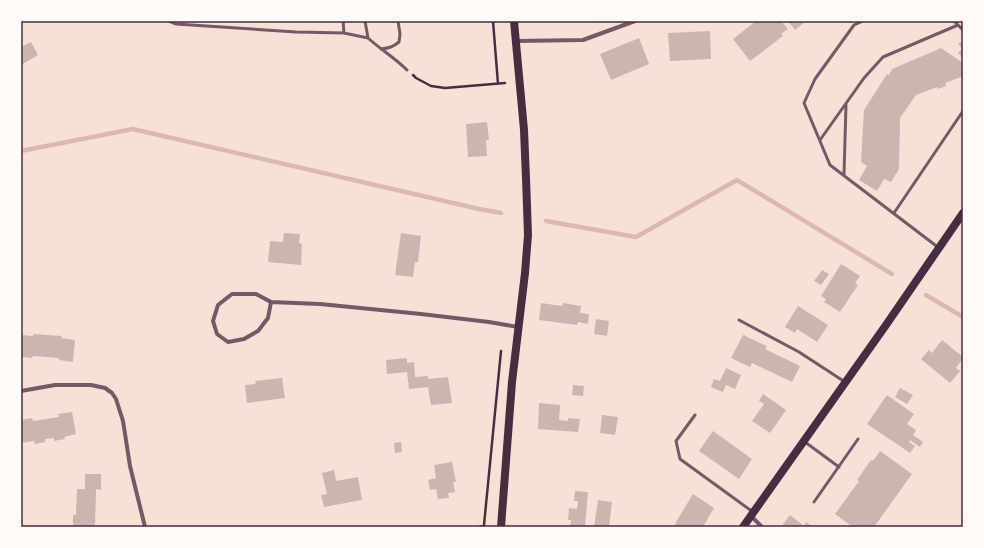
<svg xmlns="http://www.w3.org/2000/svg" width="984" height="548" font-family="'PT Sans',sans-serif">
	<style>
		.lines { fill: none; stroke-linecap: round; stroke-linejoin: round }
		.stream { stroke: #dcb8b0; stroke-width: 4.5 }
		.building { fill: #ccb4b1 }
		.path { stroke: #4a2c40; stroke-width: 2.5 }
		.service { stroke: #755966; stroke-width: 3 }
		.minor { stroke: #755966; stroke-width: 4 }
		.secondary { stroke: #4a2c40; stroke-width: 8 }
		.neatline { fill: none; stroke: #4a2c40; stroke-width: 1.5 }
	</style>
	<rect width="100%" height="100%" fill="#f7e1d7"/>
	<g class="lines">
		<path class="stream" d="M21,151L133,129L479,209L501,213
			M546,221L636,237L737,180L892,274
			M926,295L963,317"/>
	</g>
	<path class="building" d="M756,21H781L788,29L781,34L783,36L750,61L733,39Z
		M788,21H806L795,30Z
		M710,31L711,59L670,61L668,33Z
		M639,38L649,64L611,80L600,54Z
		M963,40V56L962,57L958,53L962,49L958,44Z
		M31,42L38,55L21,65V47Z
		M941,48L963,63V73L961,77L945,83L946,86L938,89L937,87L916,95L900,118L899,169L891,182L884,179L877,191L859,180L867,166L861,162L864,110L887,74L889,75L892,69Z
		M487,122L489,140H486L487,156L468,157L466,124Z
		M284,233L300,234L299,243L302,244L301,265L268,262L270,241L283,242Z
		M401,233L421,236L418,262H415L413,277L395,275Z
		M841,264L860,276L855,283L858,285L840,312L824,302L826,299L821,296Z
		M822,270L829,274L821,285L814,281Z
		M541,303L562,306L563,303L581,306L580,313L589,314L588,324L578,322L577,325L539,320Z
		M798,306L828,325L817,342L797,329L795,333L785,327Z
		M596,319L609,321L607,336L594,334Z
		M33,334L62,336L61,338L75,340L73,362L59,360V358L33,356L32,358L21,357V335L33,336Z
		M743,335L767,346L765,349L800,366L792,382L752,363L750,367L731,358Z
		M942,340L963,357V358L956,368L960,371L950,383L921,359L929,350L932,353Z
		M407,358V363L414,362L415,377L428,376V379L448,377L452,403L431,405L428,387L409,389L407,372L387,374L386,360Z
		M726,368L741,375L735,389L726,385L723,392L711,387L714,379L720,381Z
		M282,378L285,398L247,403L245,385L256,384L255,381Z
		M573,385L584,386L583,396L572,395Z
		M900,388L913,395L907,404L895,397Z
		M763,394L786,410L770,433L752,421L764,404L759,401Z
		M887,395L914,414L907,424L916,430L913,435L923,442L920,447L910,440L909,442L915,446L910,453L867,424Z
		M539,403L560,405L559,420L568,421V418L580,419L578,432L538,429Z
		M72,412L76,434L64,437L65,439L54,441V438L45,439V442L35,444L34,441L21,443V420L32,418L33,421L59,417L58,414Z
		M602,415L618,417L615,435L600,433Z
		M713,431L752,459L739,479L699,451Z
		M401,442L402,452L395,453L394,443Z
		M880,451L912,474L874,527H853L835,514L859,481L857,480L871,460L873,461Z
		M452,462L456,482H453L455,492L448,493L449,498L438,499L436,489L430,490L428,480L436,478L434,465Z
		M334,470L336,481L358,477L362,500L324,507L321,495L327,494L322,473Z
		M85,474H101V490L96,489L95,527H73V515H76L77,489H85Z
		M575,491L588,492L585,527H570L571,520H568L569,508L577,509L578,501H574Z
		M693,494L714,508L703,527H675L676,522Z
		M598,500L612,502L609,527H594Z
		M790,515L804,526L806,522L813,527H781Z"/>
	<g class="lines">
		<path class="path" d="M493,21L498,84
			M413,75L416,78L431,86L445,88L505,83
			M479,527L484,525L501,351"/>
		<path class="service" d="M169,21L176,24L296,32L344,33L368,38
			M343,21L344,33
			M365,21L368,38
			M863,21L854,25L815,79L804,103L830,165L939,248
			M954,21L963,30
			M368,38C380,49 395,58 407,70
			M381,49C389,48 393,47 399,42L400,34L398,21
			M820,140L864,78L883,57L958,25
			M844,175L846,105
			M894,213L963,111
			M739,320L799,352L845,382
			M695,415L676,441L680,459L753,512
			M805,442L839,467
			M814,502L858,439"/>
		<path class="minor" d="M516,41L583,40L635,21
			M271,302L268,318L258,331L244,339L228,342L217,334L213,321L218,305L232,294H256L271,302L320,304L421,314L489,322L518,327
			M21,391L55,385H91L105,388L112,393L116,399L123,421L130,466L145,527
			M751,516L762,527"/>
		<path class="secondary" d="M501,527L512,382L525,273L528,235L526,178L524,130L514,21
			M743,527L886,325L963,213"/>
	</g>
	<rect width="984" height="548" fill="none" stroke="#fffaf5" stroke-width="44"/>
	<rect x="22" y="22" width="940" height="504" class="neatline"/>
</svg>
